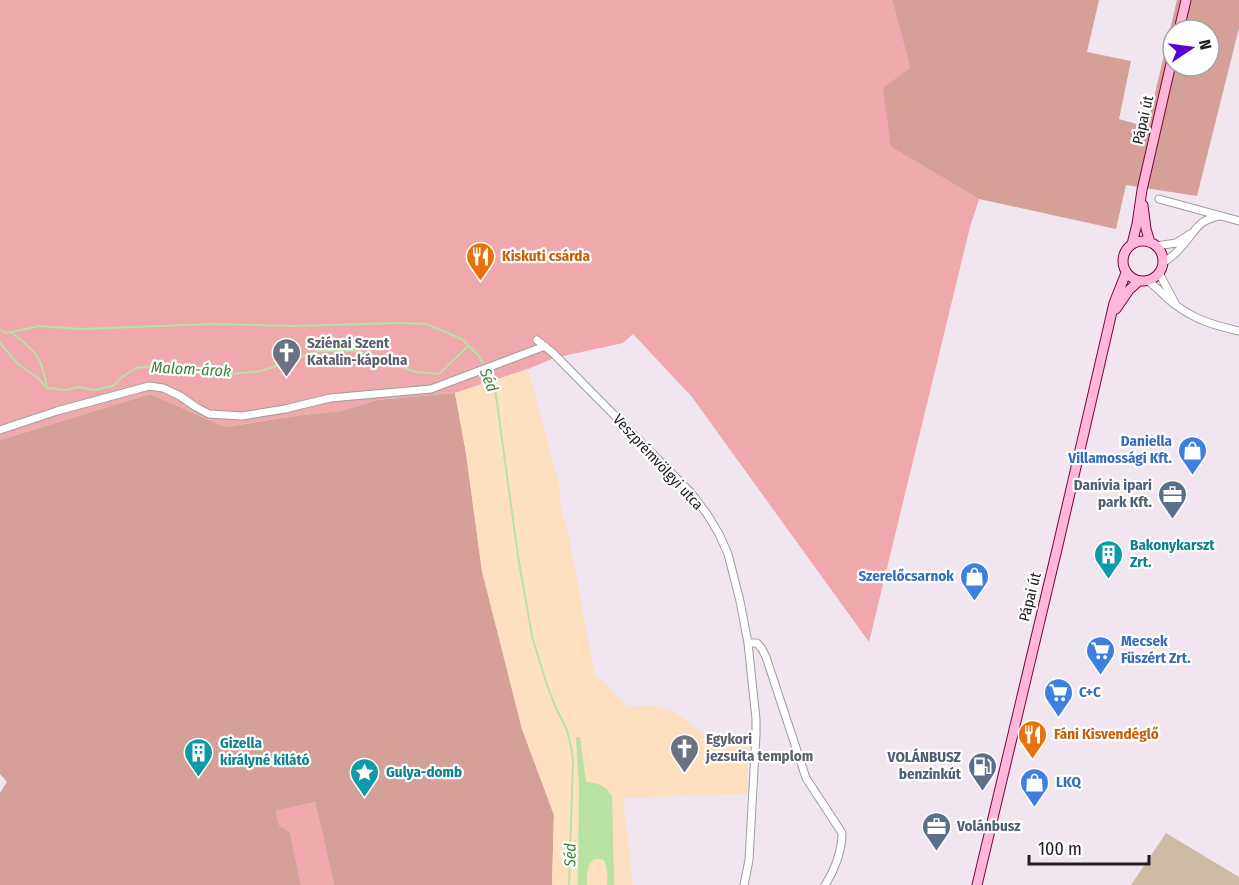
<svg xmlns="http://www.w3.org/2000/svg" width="1239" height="885" font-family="'Fira Sans Condensed',sans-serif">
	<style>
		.grass { fill: #efa8ac }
		.forest { fill: #d4a097; fill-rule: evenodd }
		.cemetery { fill: #ccbca5 }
		.park { fill: #fee0c0 }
		.water { fill: #b8e2a3 }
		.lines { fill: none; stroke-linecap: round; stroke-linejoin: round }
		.stream { stroke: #b8e2a3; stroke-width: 2 }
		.minor-casing { stroke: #9d9d9d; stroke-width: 9 }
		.secondary-casing { stroke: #7e0039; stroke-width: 11 }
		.minor { stroke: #fff; stroke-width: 7 }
		.secondary { stroke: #feb6db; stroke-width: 9 }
		.labels { text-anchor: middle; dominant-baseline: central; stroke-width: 4.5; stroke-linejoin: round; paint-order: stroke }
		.street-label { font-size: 15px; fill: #202020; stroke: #fff }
		.food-label { font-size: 15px; font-weight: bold; fill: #c56008; stroke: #fff; text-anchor: start }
		.worship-label { font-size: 15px; font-weight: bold; fill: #5b616d; stroke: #fff; text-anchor: start }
		.shop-label { font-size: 15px; font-weight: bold; fill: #366cbe; stroke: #fff; text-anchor: start }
		.service-label { font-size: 15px; font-weight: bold; fill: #4e5e75; stroke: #fff; text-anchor: end }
		.culture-label { font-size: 15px; font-weight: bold; fill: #0d838f; stroke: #fff; text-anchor: start }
		.water-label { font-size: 16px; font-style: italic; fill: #3a8635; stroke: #fff }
	</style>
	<rect width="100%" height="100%" fill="#f1e6f0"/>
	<path class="grass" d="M0,0H892L910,68L891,147L979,199L970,227L869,642L692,397L633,334L623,343L554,358L528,369L455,393L377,400L341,411L302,415L225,427L150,394L0,440Z
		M315,802L334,885H301L290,832L279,825L276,811Z"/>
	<path class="forest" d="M892,0H1099L1087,52L1131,61L1119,119L1147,127L1177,0H1239V28L1197,196L1126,185L1116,229L979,199L891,147L883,88L910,68ZM1173,30H1209V66H1173Z
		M455,393L466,453L482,571L522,729L554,815L552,885H334L315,802L276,811L279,825L290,832L301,885H0V793L7,782L0,774V440L150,394L225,427L302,415L341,411L377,400Z"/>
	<path class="cemetery" d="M1166,833L1239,877V885H1131Z"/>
	<path class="park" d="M528,369L559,483L561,509L569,536L595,677L601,679L628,707L657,706L673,712L688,721L705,735L747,741L748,794L623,798L633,885H552L554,815L522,729L482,571L466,453L455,393Z"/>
	<path class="water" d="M576,737H580L586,782C598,783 605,785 612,796L614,885H607C608,876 607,869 604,860C587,854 587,873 587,885H578L579,786Z"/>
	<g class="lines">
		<path class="stream" d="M0,330L6,333L40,326L81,329L213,324L294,326L399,323L426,324L462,339L479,356L484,366
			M11,332C35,351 42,356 47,388
			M0,343L18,364L38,378L47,388L67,390L78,387L94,390L113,386L122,377L136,368L154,366L176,368L198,373H214L231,374L261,371L319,351H356L416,372L439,374L468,346
			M487,371L495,388L518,556L532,636L546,682L555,706L566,728L571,746L573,761L569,885"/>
		<defs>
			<path id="minor" d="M1159,199L1239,221
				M1156,246L1176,243L1190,234
				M1163,263C1170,258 1177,253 1182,246C1196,231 1197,220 1220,216
				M1159,273L1175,303
				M1148,281C1157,287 1164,296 1173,303C1195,320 1213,325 1239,331
				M537,340L553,353L691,493L707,514L719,534L728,554L740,601L748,643L756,719V734L749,860L744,885
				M0,430L57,411L149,386L163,388L180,396L196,407L209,414L242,416L285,409L330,398L431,389L545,346
				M748,643H757L762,649L766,657L806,778L842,833C842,850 835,870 825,885"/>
			<path id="secondary" d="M1179,30L1186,0
				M1143,205L1146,229L1150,242
				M1123 261a20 20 0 1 1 40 0a20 20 0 1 1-40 0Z
				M1132,244L1137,224L1142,190L1173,55
				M1116,309L1129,290L1139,281
				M977,885L1058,545L1114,303L1126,273"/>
		</defs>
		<use href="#minor" class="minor-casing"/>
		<use href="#secondary" class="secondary-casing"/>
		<use href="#minor" class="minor"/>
		<use href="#secondary" class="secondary"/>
	</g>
	<defs>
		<symbol id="restaurant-pin" viewBox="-11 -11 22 30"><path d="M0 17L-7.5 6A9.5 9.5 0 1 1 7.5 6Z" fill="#e8710a" stroke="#fff"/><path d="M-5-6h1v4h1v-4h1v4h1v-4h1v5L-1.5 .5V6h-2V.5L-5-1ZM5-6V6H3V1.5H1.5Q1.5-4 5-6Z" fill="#fff"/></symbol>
		<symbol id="church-pin" viewBox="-11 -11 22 30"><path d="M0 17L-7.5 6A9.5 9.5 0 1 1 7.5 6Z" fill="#6b7280" stroke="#fff"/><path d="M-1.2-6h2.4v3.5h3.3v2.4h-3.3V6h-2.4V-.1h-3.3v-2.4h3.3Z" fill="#fff"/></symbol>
		<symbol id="shop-pin" viewBox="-11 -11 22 30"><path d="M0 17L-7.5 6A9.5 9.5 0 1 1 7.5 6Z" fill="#3f7fe0" stroke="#fff"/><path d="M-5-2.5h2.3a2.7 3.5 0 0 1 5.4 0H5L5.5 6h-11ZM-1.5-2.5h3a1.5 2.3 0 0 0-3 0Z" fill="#fff"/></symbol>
		<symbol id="office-pin" viewBox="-11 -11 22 30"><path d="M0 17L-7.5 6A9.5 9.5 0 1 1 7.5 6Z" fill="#5c6f8a" stroke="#fff"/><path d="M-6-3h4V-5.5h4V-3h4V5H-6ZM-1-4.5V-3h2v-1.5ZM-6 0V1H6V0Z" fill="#fff"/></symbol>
		<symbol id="building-pin" viewBox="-11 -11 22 30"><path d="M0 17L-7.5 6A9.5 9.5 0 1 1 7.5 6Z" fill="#0f9aa8" stroke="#fff"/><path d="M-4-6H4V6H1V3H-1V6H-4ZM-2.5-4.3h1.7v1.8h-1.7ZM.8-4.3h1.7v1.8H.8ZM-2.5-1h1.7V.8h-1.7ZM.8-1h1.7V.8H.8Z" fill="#fff"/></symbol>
		<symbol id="supermarket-pin" viewBox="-11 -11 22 30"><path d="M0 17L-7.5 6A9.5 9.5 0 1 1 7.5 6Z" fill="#3f7fe0" stroke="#fff"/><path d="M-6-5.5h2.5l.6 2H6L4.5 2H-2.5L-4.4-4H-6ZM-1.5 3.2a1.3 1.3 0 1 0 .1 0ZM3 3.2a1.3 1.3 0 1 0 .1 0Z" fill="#fff"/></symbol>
		<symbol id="fuel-pin" viewBox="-11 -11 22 30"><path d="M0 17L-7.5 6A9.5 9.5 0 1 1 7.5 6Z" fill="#5c6f8a" stroke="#fff"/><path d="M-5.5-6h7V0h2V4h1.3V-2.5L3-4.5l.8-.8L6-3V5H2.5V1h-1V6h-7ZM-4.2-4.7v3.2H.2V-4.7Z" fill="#fff"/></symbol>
		<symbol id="sight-pin" viewBox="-11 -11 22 30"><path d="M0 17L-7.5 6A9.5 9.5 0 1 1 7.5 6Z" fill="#0f9aa8" stroke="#fff"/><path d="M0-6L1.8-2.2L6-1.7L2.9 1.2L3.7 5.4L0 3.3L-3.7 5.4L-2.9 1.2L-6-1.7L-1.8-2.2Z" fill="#fff"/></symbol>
	</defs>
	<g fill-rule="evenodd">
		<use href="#restaurant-pin" x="464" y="240" width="33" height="45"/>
		<use href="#church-pin" x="270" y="336" width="33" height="45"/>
		<use href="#shop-pin" x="1176" y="434" width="33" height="45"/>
		<use href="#office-pin" x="1156" y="478" width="33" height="45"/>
		<use href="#building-pin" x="1092" y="538" width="33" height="45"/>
		<use href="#shop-pin" x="958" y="560" width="33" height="45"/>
		<use href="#supermarket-pin" x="1084" y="634" width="33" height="45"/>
		<use href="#supermarket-pin" x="1042" y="676" width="33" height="45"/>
		<use href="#restaurant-pin" x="1016" y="718" width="33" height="45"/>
		<use href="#church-pin" x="668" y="732" width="33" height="45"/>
		<use href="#building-pin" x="182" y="736" width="33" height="45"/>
		<use href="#fuel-pin" x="966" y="750" width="33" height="45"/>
		<use href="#sight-pin" x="348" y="756" width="33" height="45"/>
		<use href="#shop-pin" x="1018" y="766" width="33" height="45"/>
		<use href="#office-pin" x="920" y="810" width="33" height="45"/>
	</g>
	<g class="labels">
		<g class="street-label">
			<text transform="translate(1143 120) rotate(-77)">Pápai út</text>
			<text transform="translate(658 462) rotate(47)">Veszprémvölgyi utca</text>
			<text transform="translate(1030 597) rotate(-76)">Pápai út</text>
		</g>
		<g class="food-label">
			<text x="502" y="256">Kiskuti csárda</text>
			<text x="1054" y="734">Fáni Kisvendéglő</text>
		</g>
		<g class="worship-label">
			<text x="307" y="343">Sziénai Szent<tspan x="307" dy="17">Katalin-kápolna</tspan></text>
			<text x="706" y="739">Egykori<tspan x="706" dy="17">jezsuita templom</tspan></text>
		</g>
		<g class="shop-label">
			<text x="1172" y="441" text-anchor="end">Daniella<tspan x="1172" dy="17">Villamossági Kft.</tspan></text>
			<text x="954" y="576" text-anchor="end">Szerelőcsarnok</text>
			<text x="1121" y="641">Mecsek<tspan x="1121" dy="17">Füszért Zrt.</tspan></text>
			<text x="1079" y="692">C+C</text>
			<text x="1056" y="782">LKQ</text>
		</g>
		<g class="service-label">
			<text x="1152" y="485">Danívia ipari<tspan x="1152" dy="17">park Kft.</tspan></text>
			<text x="961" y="757">VOLÁNBUSZ<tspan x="961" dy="17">benzinkút</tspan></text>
			<text x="957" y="826" text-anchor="start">Volánbusz</text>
		</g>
		<g class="culture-label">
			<text x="1130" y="545">Bakonykarszt<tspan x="1130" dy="17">Zrt.</tspan></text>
			<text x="220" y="743">Gizella<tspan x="220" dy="17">királyné kilátó</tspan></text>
			<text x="386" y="772">Gulya-domb</text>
		</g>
		<g class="water-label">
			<text transform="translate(191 369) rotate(3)">Malom-árok</text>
			<text transform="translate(489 380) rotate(68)">Séd</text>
			<text transform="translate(570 855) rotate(-89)">Séd</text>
		</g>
	</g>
	<g transform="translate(1191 48) rotate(77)"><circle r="28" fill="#ffffff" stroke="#a6a6a6" stroke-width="1.5"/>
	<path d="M0-4.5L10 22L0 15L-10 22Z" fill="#5c00d0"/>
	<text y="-9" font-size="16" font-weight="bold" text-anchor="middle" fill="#202020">N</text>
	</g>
	<path d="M1029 855v9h120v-9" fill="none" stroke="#202020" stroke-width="3"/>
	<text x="1038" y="855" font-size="18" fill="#202020" stroke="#ffffff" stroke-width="4.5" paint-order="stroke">100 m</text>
</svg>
